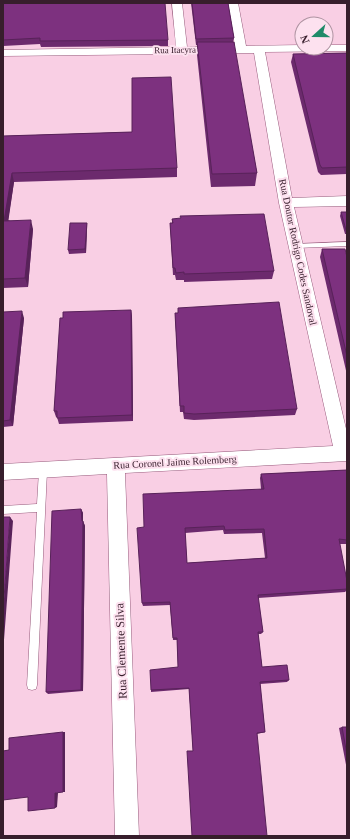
<svg xmlns="http://www.w3.org/2000/svg" width="350" height="839" font-family="'Times New Roman',serif">
	<style>
		.lines { fill: none; stroke-linecap: round; stroke-linejoin: round }
		.lane-casing { stroke: #985c7d; stroke-width: 1 }
		.street-casing { stroke: #985c7d; stroke-width: 1 }
		.lane { fill: #fff; fill-rule: evenodd }
		.street { fill: #fff; fill-rule: evenodd }
		.wall { fill: #6c2a6d; fill-rule: evenodd }
		.shaded-wall { fill: #582259 }
		.building { fill: #7d317f; stroke: #582259; fill-rule: evenodd }
		.labels { text-anchor: middle; dominant-baseline: central; stroke-width: 4; stroke-linejoin: round; paint-order: stroke }
		.far-street-label { font-size: 9px; fill: #371e2c; stroke: #fde1ef }
		.street-label { font-size: 10px; fill: #371e2c; stroke: #fde1ef }
		.near-street-label { font-size: 12px; fill: #371e2c; stroke: #fde1ef }
	</style>
	<rect width="100%" height="100%" fill="#f9cfe4"/>
	<g class="lines">
		<defs>
			<path id="lane" d="M347,242V246L296,248L293,246L296,244Z
				M43,467L46,468L47,471L37,685L36,689L32,690L28,689L27,685L37,512L3,514V506L37,504L39,471L40,468Z"/>
			<path id="street" d="M172,3H182L187,47L235,46L228,3H238L246,46L302,45V48H326V45H347V51L265,52L292,198L347,196V206L294,207L347,433V461L125,473L139,836H115L107,474L3,480V464L333,446L279,203L254,53L3,56V50L176,47Z"/>
		</defs>
		<use href="#lane" class="lane-casing"/>
		<use href="#street" class="street-casing"/>
		<use href="#lane" class="lane"/>
		<use href="#street" class="street"/>
	</g>
	<path class="wall" d="M3,3L168,40V46L41,47L40,44L3,46Z
		M191,3H228L234,38L233,42L257,173L255,186L211,187L197,55V45H196Z
		M347,53V174L321,175L318,172L291,62L293,54Z
		M132,132L177,168V177L14,182L8,220L33,229L28,287L3,288V136Z
		M341,212H347V234H345L340,216Z
		M172,219L274,271L272,279L184,282V280H176L175,275H173L170,223H172Z
		M87,223V227L86,253L69,254L68,250Z
		M322,249L347,257V375L320,257Z
		M131,310L132,317L133,421L59,424L57,417H56L54,411L63,318Z
		M3,312L24,318L13,426L3,427Z
		M175,313L297,409L295,415L194,420L184,419L183,412H180Z
		M347,470V544H339L347,581V590L345,592L258,598L263,632L261,634H258L262,667L289,680L287,682L260,684L265,732L257,734L193,751L189,689L151,692V690L178,667L177,640H173L170,605L143,606L142,603L144,527L261,489L260,478L261,474ZM223,530L224,534L262,533L265,558L187,563L185,533Z
		M81,509L83,513V521L85,526L83,691L48,694L46,692Z
		M342,727H347V770L339,728Z"/>
	<path class="shaded-wall" d="M12,173L14,182L7,230L4,221Z
		M31,220L33,229L28,287L25,278Z
		M87,223V227L86,253L85,249Z
		M131,310L132,317L133,421L132,415Z
		M22,311L24,318L13,426L10,420Z
		M81,509L83,513V521L85,526L83,691L81,690Z
		M10,517L13,521L3,653V612Z
		M63,732H65V792H63Z
		M55,793H58L57,807L55,808Z"/>
	<path class="building" d="M3,3H165L168,40L40,41V38L3,40Z
		M192,3H228L234,38L196,39Z
		M197,42H234L257,173L212,174Z
		M347,53V167L322,168L320,165L293,54Z
		M171,77L177,168L12,173L4,221L31,220L25,278L3,279V136L132,132V78Z
		M341,212H347V230H346Z
		M264,214L274,271L184,274V272L176,273L175,268H173L170,223H173L172,219L181,218L180,216Z
		M70,223H87L85,249L68,250Z
		M322,249H345L347,257V356Z
		M279,302L297,409L194,414L184,413V406H180L175,313H178V308Z
		M131,310L132,415L57,418V411H54L60,318H63V312Z
		M22,311L10,420L3,421V312Z
		M347,470V540L339,539L347,581V589L258,595L263,632H258L262,667L287,665L289,680L260,682L265,732L257,733L267,836H192L187,751H193L189,688L151,690L150,670L178,667L177,638H173L170,602L142,603L137,528L144,527L143,494L264,489L261,474ZM224,526L225,530L264,529L267,558L187,563L185,528Z
		M81,509L82,521H83L81,690L46,692L52,511Z
		M3,517H10L3,612Z
		M342,727H347V755Z
		M63,732V792L55,793V808L28,811V797L3,800V751L9,750V738Z"/>
	<g class="labels">
		<g class="far-street-label">
			<text transform="translate(175 50) rotate(-1)">Rua Itacyra</text>
		</g>
		<g class="street-label">
			<text transform="translate(298 252) rotate(78)">Rua Doutor Rodrigo Codes Sandoval</text>
			<text transform="translate(175 462) rotate(-3)">Rua Coronel Jaime Rolemberg</text>
		</g>
		<g class="near-street-label">
			<text transform="translate(121 651) rotate(-92)">Rua Clemente Silva</text>
		</g>
	</g>
	<rect width="350" height="839" fill="none" stroke="#371e2c" stroke-width="8"/>
	<g transform="translate(314 36) rotate(249)"><circle r="19" fill="#fde1ef" stroke="#ae93a1"/>
	<path d="M0-3L7 15L0 10L-7 15Z" fill="#1f8b69"/>
	<text y="-6" font-size="11" font-weight="bold" text-anchor="middle" fill="#371e2c">N</text>
	</g>
</svg>
